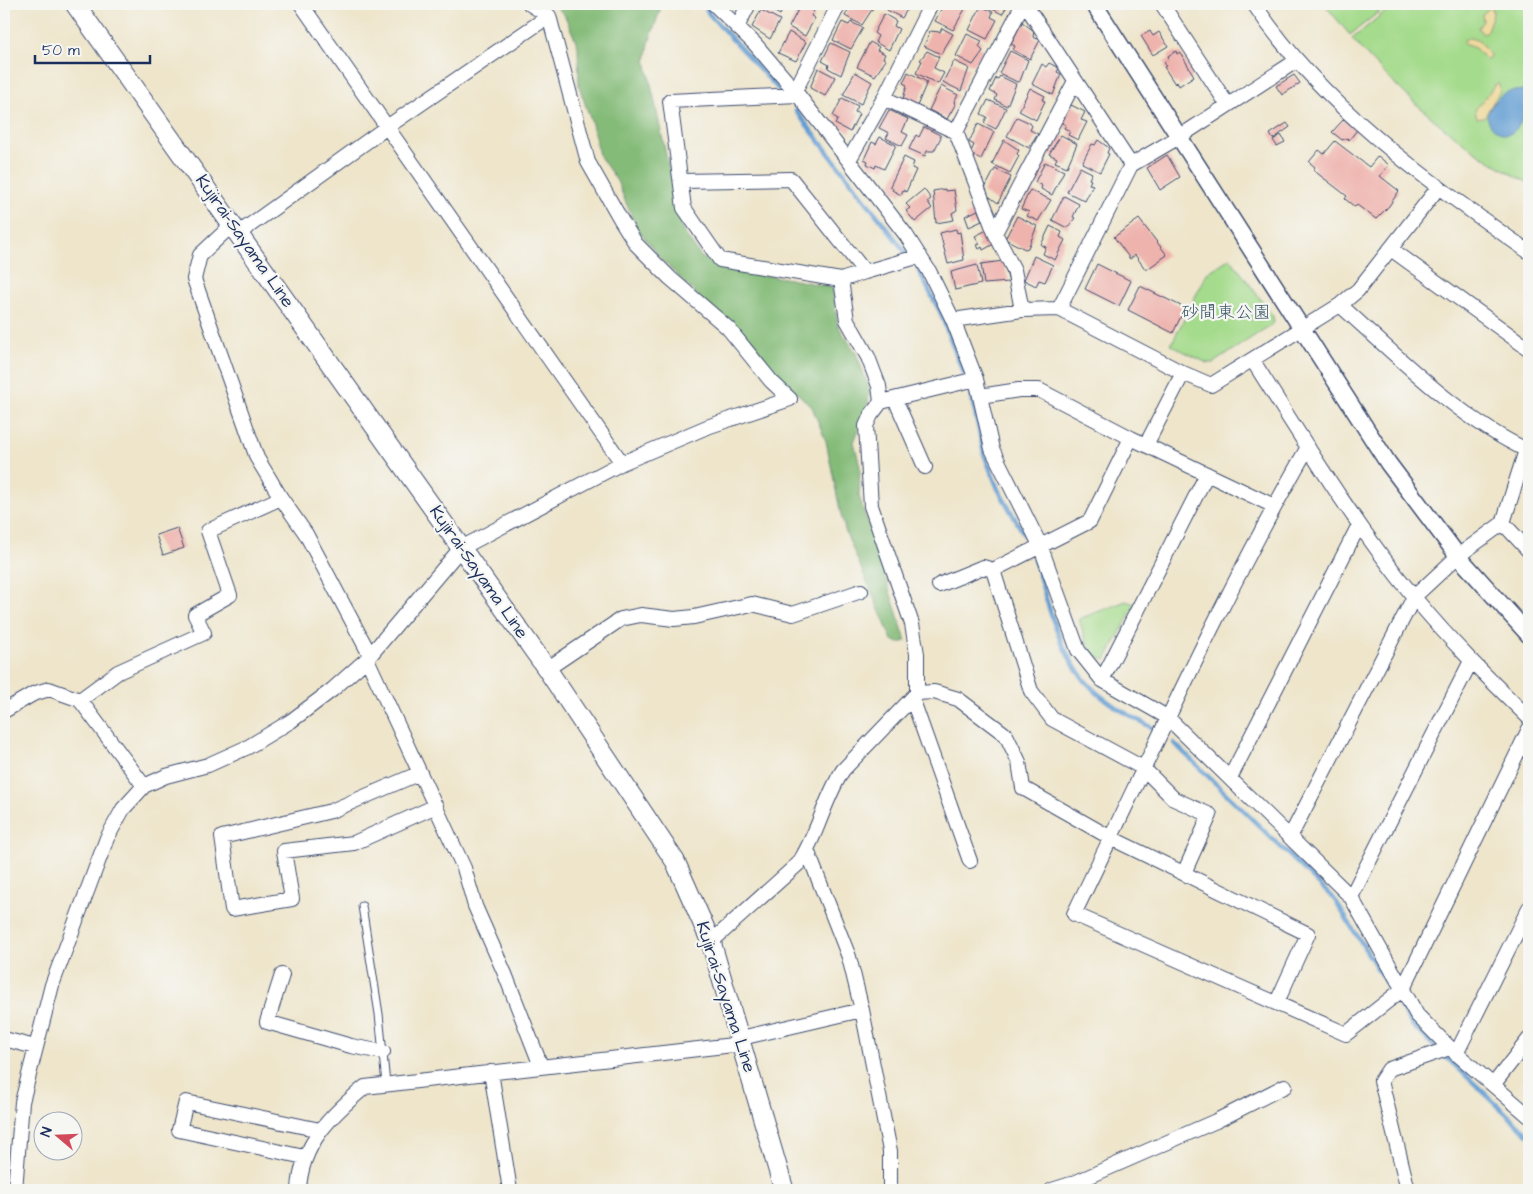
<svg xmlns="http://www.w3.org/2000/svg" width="1533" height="1194" font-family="'Architects Daughter','Klee One',sans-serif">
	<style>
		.green { fill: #a5db8c; stroke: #608575 }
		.forest { fill: #84bb78; stroke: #50756b }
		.sand { fill: #eeda9e; stroke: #84847e }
		.water { fill: #649ed3; stroke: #406698 }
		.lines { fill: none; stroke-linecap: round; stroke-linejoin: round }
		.stream { stroke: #649ed3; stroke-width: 4.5 }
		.building { fill: #efb3ad }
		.service-casing { stroke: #3b4a6e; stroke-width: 9 }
		.minor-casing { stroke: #3b4a6e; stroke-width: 16 }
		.tertiary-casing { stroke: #3b4a6e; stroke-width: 19 }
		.secondary-casing { stroke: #3b4a6e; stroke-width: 21 }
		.service { stroke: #fff; stroke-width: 7 }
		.minor { stroke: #fff; stroke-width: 14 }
		.tertiary { stroke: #fff; stroke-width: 16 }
		.secondary { stroke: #fff; stroke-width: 19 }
		.labels { text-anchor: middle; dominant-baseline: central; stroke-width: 4.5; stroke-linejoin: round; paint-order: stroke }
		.street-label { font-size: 18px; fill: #1b2f5e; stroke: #f6f6f2 }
		.park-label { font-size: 18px; fill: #3e5a6a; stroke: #f6f6f2 }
	</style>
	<rect width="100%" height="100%" fill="#f6f6f2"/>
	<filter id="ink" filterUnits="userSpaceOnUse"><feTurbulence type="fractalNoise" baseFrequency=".02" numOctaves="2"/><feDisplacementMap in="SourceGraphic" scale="10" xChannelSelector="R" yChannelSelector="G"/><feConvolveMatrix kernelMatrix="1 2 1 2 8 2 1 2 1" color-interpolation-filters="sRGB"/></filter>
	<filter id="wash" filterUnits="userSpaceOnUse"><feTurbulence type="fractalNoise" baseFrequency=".0096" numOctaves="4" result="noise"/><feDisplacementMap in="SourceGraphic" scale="20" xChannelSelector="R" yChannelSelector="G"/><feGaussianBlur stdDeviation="1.12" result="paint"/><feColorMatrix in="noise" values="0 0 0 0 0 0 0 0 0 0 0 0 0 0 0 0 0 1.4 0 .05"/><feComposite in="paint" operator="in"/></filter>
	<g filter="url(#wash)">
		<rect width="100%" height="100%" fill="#eee5cb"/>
		<path class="green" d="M1324,4H1389L1350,35Z
			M1394,4H1529V183C1462,150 1401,94 1352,39Z
			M1230,258L1273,316L1274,323L1213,363H1207L1171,345L1207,273Z
			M1126,601L1135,604L1106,660C1087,655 1085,636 1079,619Z"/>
		<path class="forest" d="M554,4H662L649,43L646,61L682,230L701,257L736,272L784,278L832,287L838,326L856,353L870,391L867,408L854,442L860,467L859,496L906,641L899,643L892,640L846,533L841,515L826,441L812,407L796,392L781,383L765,360L744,336L706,304L661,259L636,227L617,181L599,155L592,124L579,86L578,46L565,16Z"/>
		<path class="sand" d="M1492,6L1493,14L1486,33L1483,34L1478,28L1483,21L1482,14Z
			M1470,38L1479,41L1490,55L1489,58L1485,59L1475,48L1463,44L1465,39Z
			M1499,84L1500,91L1484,117L1477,118L1475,110L1495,85Z"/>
		<path class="water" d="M1529,87C1529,101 1520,145 1499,132C1492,128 1489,124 1487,116C1491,105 1500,91 1514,91C1520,90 1524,91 1529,87Z"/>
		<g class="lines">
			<path class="stream" d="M704,4L709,14L782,93
				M796,111L907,254
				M918,269L940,312L964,375
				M970,390L984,454L998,489L1030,545
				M1034,559C1049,605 1058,656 1094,690C1112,707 1135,718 1156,730
				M1174,743L1335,900L1412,1025L1437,1049
				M1443,1054L1529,1135"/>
		</g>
		<g id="blocks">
			<path class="building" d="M765,4H783L784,6L780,15L768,8L769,6Z
				M801,4L814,11L811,16L815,18L805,36L789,27Z
				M851,4L875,5L862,25L845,16Z
				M890,4H910L902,18L887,10Z
				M944,4L951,7L954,4L965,9L953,30L935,21Z
				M983,4H1007L1008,5L1002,14Z
				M981,6L993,12L991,17L997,20L987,39L969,30Z
				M761,10L780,20L770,39L752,27Z
				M884,14L896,21L894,26L899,29L889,50L875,42L878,36L874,33Z
				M842,22L849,25L851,22L863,28L851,49L833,40Z
				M1022,22L1034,31L1033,37L1040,40L1030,59L1013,50L1015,46L1011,44Z
				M942,28L953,34L941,54L924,46L930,31L940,32Z
				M1150,31L1153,36L1159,32L1168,46L1153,55L1141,36Z
				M789,32L806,42L796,61L778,53Z
				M967,34L982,41L979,47L983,51L973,65L956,56Z
				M870,42L879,47L877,50L885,54L883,58L886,60L875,76L857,67Z
				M831,43L850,52L841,75L828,68L829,65L822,61Z
				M927,51L939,57L934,68L944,73L938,84L916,73L922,61L920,60Z
				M1010,51L1028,60L1020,81L1017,82L999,73Z
				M1176,51L1177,54L1180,52L1194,76L1179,86L1177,82L1175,84L1164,67L1166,66L1164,62L1169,59L1168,56Z
				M954,61L969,68L961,91L943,82Z
				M1049,63L1059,68L1057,72L1061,74L1053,95L1032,84L1042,64L1046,67Z
				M818,68L835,77L825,96L810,88Z
				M855,72L872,82L861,104L843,95Z
				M908,72L927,82L917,106L903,99L907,85L903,83Z
				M1294,75L1300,83L1282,95L1276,86Z
				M1000,76L1016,84L1007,106L995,100L997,95L990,91L996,78L998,79Z
				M941,86L958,95L954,101L955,105L947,119L929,110Z
				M1030,88L1045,96L1042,100L1045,101L1036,120L1019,111Z
				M842,98L858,106L855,112L859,114L850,132L835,124L838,119L833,116Z
				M988,100L1006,108L996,129L984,123L987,117L981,114Z
				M1071,105L1085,112L1081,120L1087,122L1078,140L1068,135L1070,131L1064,128L1066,125L1062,123Z
				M889,110L908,119L902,132L908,135L902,146L886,138L889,133L879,128Z
				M1017,117L1030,123L1032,126L1030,130L1038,134L1029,148L1007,136Z
				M1344,119L1357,130L1349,140L1347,138L1342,140L1332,132Z
				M1287,123L1290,127L1273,139L1270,134Z
				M978,124L994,132L981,159L970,154L974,145L969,142Z
				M924,127L940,135L941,137L934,151H927L925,156L909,149L916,135L919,137Z
				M1061,135L1077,144L1067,167L1055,162L1057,158L1049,154Z
				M1281,135L1285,142L1277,146L1273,140Z
				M880,137L896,145L884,169L876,165L875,168L867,164L868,161L864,159L872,142L876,144Z
				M1004,140L1019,150L1017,154L1019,156L1010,173L992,164Z
				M1098,140L1109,148L1107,153L1109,154L1100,172L1082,163L1092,144L1095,145Z
				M1335,141L1369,167L1378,156L1389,165L1380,176L1399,191L1389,206L1376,219L1357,205L1355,207L1345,199L1347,196L1313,170L1315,167L1309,162L1319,150L1324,154Z
				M1167,155L1180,177L1160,190L1147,168Z
				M904,157L914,162L912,168L916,170L906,192L903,190L901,195L892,190L893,188L890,186Z
				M1045,162L1064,171L1052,195L1041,189L1042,186L1035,182Z
				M1080,167L1092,173L1089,179L1091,180L1089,184L1093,185L1085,201L1067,192Z
				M995,169L1011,177L998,203L983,192Z
				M924,189L931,199L927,202L932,208L915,222L906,211L910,208L906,204Z
				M945,189V191L954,190L957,210L952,213L954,220L936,223L933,191Z
				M1030,190L1051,200L1038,221L1027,216L1029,212L1021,209Z
				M1064,196L1079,204L1073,217L1075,218L1067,228L1052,220Z
				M978,210L982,221L969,227L965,216Z
				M1017,216L1037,226L1028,248L1025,249L1005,239Z
				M1139,219L1167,255L1146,270L1135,255L1130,259L1114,237Z
				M1050,226L1062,232L1060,237L1065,240L1055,260L1043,254L1046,247L1041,245Z
				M956,229L957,233L960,232L964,260L948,264L940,233Z
				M987,230L994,244L983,250L982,247L979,249L977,245L980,244L975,236Z
				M1034,256L1053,265L1045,282L1039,280L1036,286L1024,280Z
				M1003,261L1009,282L984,284L981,264Z
				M1097,264L1131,281L1119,306L1085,289Z
				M977,265L981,284L955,290L951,272Z
				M1140,286L1185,308L1173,333L1128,310Z
				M177,528L184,548L163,555L156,535Z"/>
		</g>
	</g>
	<g filter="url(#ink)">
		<use href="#blocks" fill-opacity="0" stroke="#3b4a6e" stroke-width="1"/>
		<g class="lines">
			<defs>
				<path id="service" d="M362,906L379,1014L386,1084"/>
				<path id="minor" d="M301,4L622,463
					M714,4L755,44L795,91L906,235L929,271L953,320L976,379L992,449L1040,545L1078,650L1102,680L1167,717L1351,897L1417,1015L1450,1048L1529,1116
					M1025,4L1131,165L1059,309
					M1162,4L1227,104
					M1254,4C1324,109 1427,180 1529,252
					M737,27L749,4
					M795,91L839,4
					M798,95L670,101L684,208L720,260L841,280L847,320L868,357L879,386L881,402
					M884,98L956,132
					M849,160L884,98L931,4
					M1131,165L1179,137L1296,61
					M681,181L791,179L865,272L841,280
					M233,224L200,255L194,279L257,458L281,498L306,534L370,655
					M239,233L387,127L549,16
					M995,233L1075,81
					M1391,249L1529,349
					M865,272L920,256
					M1340,305C1396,355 1460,420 1529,451
					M1022,310L1014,270L995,233L956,132L1023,4
					M953,320L1022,310L1059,309L1183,373L1211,385L1340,305L1358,290L1438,188
					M1253,361C1304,441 1353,523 1414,597C1449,640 1489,679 1529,718
					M980,396L1019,390H1039L1131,438L1274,506
					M895,399L925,467
					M1131,438L1090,521L993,570L1031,691L1052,719L1143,768L1174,799L1210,815L1184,873
					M1146,445L1183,373
					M1308,447C1221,598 1150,758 1074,914L1346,1034L1403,989L1529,729
					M1503,523L1529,551
					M939,585L983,567L993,570
					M367,659L464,868L475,906L505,974L541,1066
					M547,669L621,619L641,615L674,619L694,617L752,604L793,614L861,591
					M1102,680L1207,474
					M917,693L934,692L958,699L1006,735L1019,762L1023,788L1111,838L1308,934L1277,1002
					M912,698L970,861
					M80,700L118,672L204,633L195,615L230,595L208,531L281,498
					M4,711L33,694L49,689L80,700L144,786
					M420,773L331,811L222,837L232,909L292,899L284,851L354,843L436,806
					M1230,778L1359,525
					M1290,837L1414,597L1458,556L1503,523L1526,450
					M807,850L849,957L862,1010L890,1151V1190
					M1351,897L1471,661
					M711,942L798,864C818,835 824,799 843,770L917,693V654L912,624L871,506L866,426L871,415L881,402L976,379
					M282,975L267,1022L351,1046L383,1052
					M741,1038L862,1010
					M4,1039L35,1047
					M1456,1054L1529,908
					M491,1072L510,1190
					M1493,1085L1529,1039
					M304,1157L179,1130L186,1102L320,1130
					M15,1190L22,1102L52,985L107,838L123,809L144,786L166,776L208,765L248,747L291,721L332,690L367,659L461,548L622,463L707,427L790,399L771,381L728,328L670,278L636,244L621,220L588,162L549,16L530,4
					M299,1190C301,1144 331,1115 365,1087L742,1044
					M1052,1190L1074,1183L1216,1121L1285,1086
					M1408,1190L1381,1081L1389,1069L1450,1048"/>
				<path id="tertiary" d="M1094,4L1388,463L1458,556L1529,635"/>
				<path id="secondary" d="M75,4L547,669L675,861L711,942L784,1190"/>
			</defs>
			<use href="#service" class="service-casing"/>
			<use href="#minor" class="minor-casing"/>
			<use href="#tertiary" class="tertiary-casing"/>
			<use href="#secondary" class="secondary-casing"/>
			<use href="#service" class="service"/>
			<use href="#minor" class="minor"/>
			<use href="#tertiary" class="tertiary"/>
			<use href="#secondary" class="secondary"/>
		</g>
	</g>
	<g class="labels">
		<g class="street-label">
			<text transform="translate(245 241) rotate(55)">Kujirai-Sayama Line</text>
			<text transform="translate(479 572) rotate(55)">Kujirai-Sayama Line</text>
			<text transform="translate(726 997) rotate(72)">Kujirai-Sayama Line</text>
		</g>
		<g class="park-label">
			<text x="1226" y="312">砂間東公園</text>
		</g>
	</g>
	<rect width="1533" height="1194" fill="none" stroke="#f6f6f2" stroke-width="20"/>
	<g transform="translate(58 1136) rotate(289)"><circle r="24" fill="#f6f6f2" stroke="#9ea6b7"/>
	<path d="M0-4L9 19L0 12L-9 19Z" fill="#d1495b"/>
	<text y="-8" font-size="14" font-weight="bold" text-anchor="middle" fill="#1b2f5e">N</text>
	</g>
	<path d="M35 55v8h115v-8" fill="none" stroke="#1b2f5e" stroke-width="2.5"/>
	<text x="42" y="55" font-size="15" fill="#1b2f5e" stroke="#f6f6f2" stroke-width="4" paint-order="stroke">50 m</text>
</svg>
